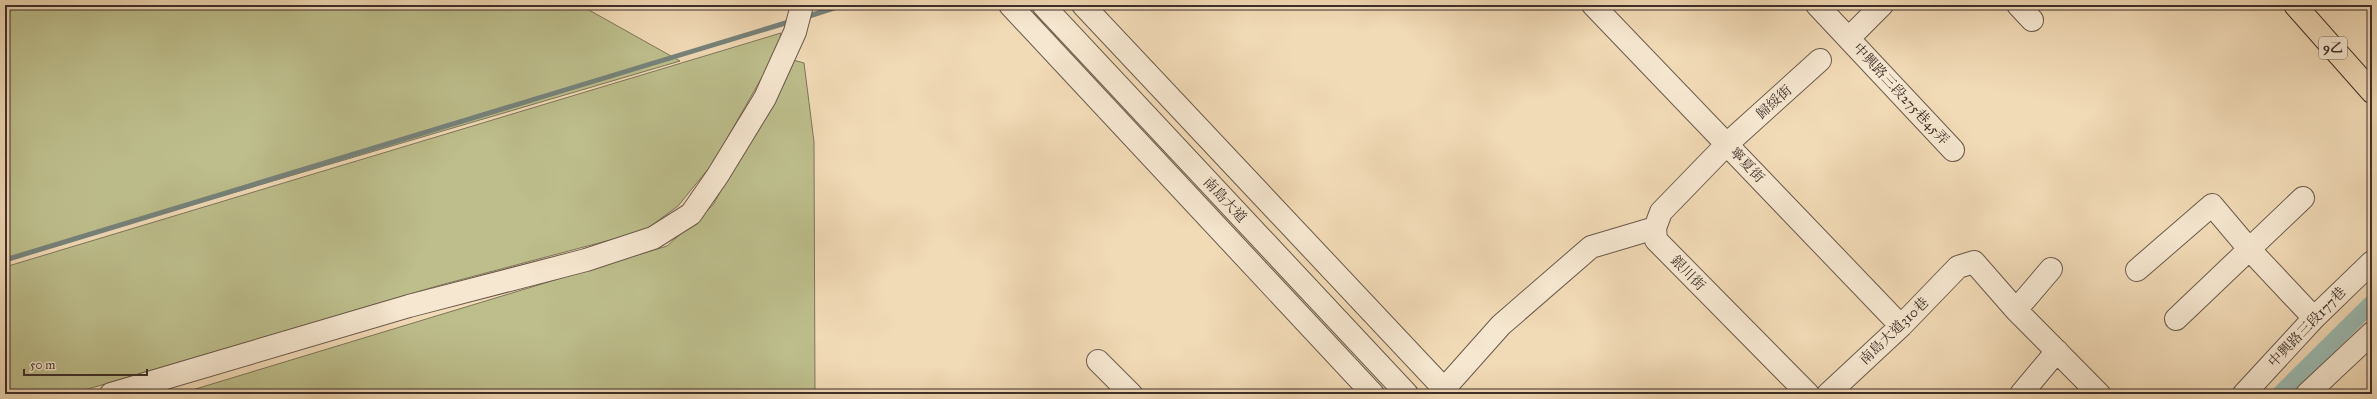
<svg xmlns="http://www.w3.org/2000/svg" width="2377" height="399" font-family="'IM FELL Great Primer','Noto Serif TC',serif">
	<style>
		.green { fill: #bdbe8c; stroke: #7e765a }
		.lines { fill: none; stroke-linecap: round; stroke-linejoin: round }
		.stream { stroke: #76827b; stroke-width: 5 }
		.canal { stroke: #9bbab1; stroke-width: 17 }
		.minor-casing { stroke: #6b5a4c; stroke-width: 24 }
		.major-casing { stroke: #3e2f29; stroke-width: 24 }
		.minor { stroke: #f6e7d0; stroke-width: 22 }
		.major { stroke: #f1dab6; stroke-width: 22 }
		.labels { text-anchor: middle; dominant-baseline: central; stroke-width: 3.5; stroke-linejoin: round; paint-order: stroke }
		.shield { fill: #f6e7d0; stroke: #75665b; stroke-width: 1 }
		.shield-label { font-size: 13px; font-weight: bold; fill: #3e2f29 }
		.street-label { font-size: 14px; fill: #3e2f29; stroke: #f6e7d0 }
	</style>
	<rect width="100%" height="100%" fill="#f1dab6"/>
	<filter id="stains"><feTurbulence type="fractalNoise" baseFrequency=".005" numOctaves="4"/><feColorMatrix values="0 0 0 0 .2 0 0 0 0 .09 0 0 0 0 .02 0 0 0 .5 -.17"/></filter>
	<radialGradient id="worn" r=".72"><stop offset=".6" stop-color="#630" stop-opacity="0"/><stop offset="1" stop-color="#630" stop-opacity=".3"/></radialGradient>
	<path class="green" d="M5,5H580L680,61L5,260Z
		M781,33L777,51L713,163L678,206L644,231L437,286L71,394H5V267Z
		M793,60L804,63L814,142L815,394H179L667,246L713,205Z"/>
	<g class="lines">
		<path class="stream" d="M806,17L837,7L860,5
			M5,260L792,21"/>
		<path class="canal" d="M2280,394L2372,303"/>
		<defs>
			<path id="minor" d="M1010,5L1373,394
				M1043,5L1407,394
				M1083,5L1449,394
				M1593,5L1901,326
				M1817,5L1953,150
				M2018,5L2032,20
				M1849,38L1882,5
				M2137,270L2212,205L2250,250L2314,318
				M2016,310L2051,269
				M2176,319L2303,198
				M1098,361L1131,394
				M1444,389L1501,325L1591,247L1655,228
				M111,394L409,306L586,260L653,238L691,214L718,175L765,98L795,32L802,5
				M1808,394L1656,240L1655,228L1661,212L1727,144L1820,60
				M1828,394L1901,326L1958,267L1974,262L2016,310L2099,394
				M2021,394L2057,351
				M2244,394L2314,318L2372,262
				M2307,394L2372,333"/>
			<path id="major" d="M2295,5L2372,92"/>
		</defs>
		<use href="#minor" class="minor-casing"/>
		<use href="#major" class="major-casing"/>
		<use href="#minor" class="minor"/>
		<use href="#major" class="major"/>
	</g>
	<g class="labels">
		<rect class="shield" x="2319" y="37" width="28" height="22" rx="3"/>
		<g class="shield-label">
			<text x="2333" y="48">9乙</text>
		</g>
		<g class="street-label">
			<text transform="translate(1901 94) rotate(47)">中興路三段275巷45弄</text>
			<text transform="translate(1774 102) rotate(-42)">歸綏街</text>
			<text transform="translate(1747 165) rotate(46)">寧夏街</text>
			<text transform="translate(1225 200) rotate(47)">南島大道</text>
			<text transform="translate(1688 273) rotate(45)">銀川街</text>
			<text transform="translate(2307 327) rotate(-46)">中興路三段177巷</text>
			<text transform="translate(1894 331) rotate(-44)">南島大道310巷</text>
		</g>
	</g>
	<rect width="2377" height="399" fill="none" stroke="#f1dab6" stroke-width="20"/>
	<rect x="6" y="6" width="2365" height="387" fill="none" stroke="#3e2f29" stroke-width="2"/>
	<rect x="10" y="10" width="2357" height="379" fill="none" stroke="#3e2f29"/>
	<path d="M24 369v6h123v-6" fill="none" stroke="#3e2f29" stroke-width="2"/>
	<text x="30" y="369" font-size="12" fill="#3e2f29" stroke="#f6e7d0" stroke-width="3" paint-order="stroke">50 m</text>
	<rect width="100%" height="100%" filter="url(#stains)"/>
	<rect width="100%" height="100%" fill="url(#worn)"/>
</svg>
